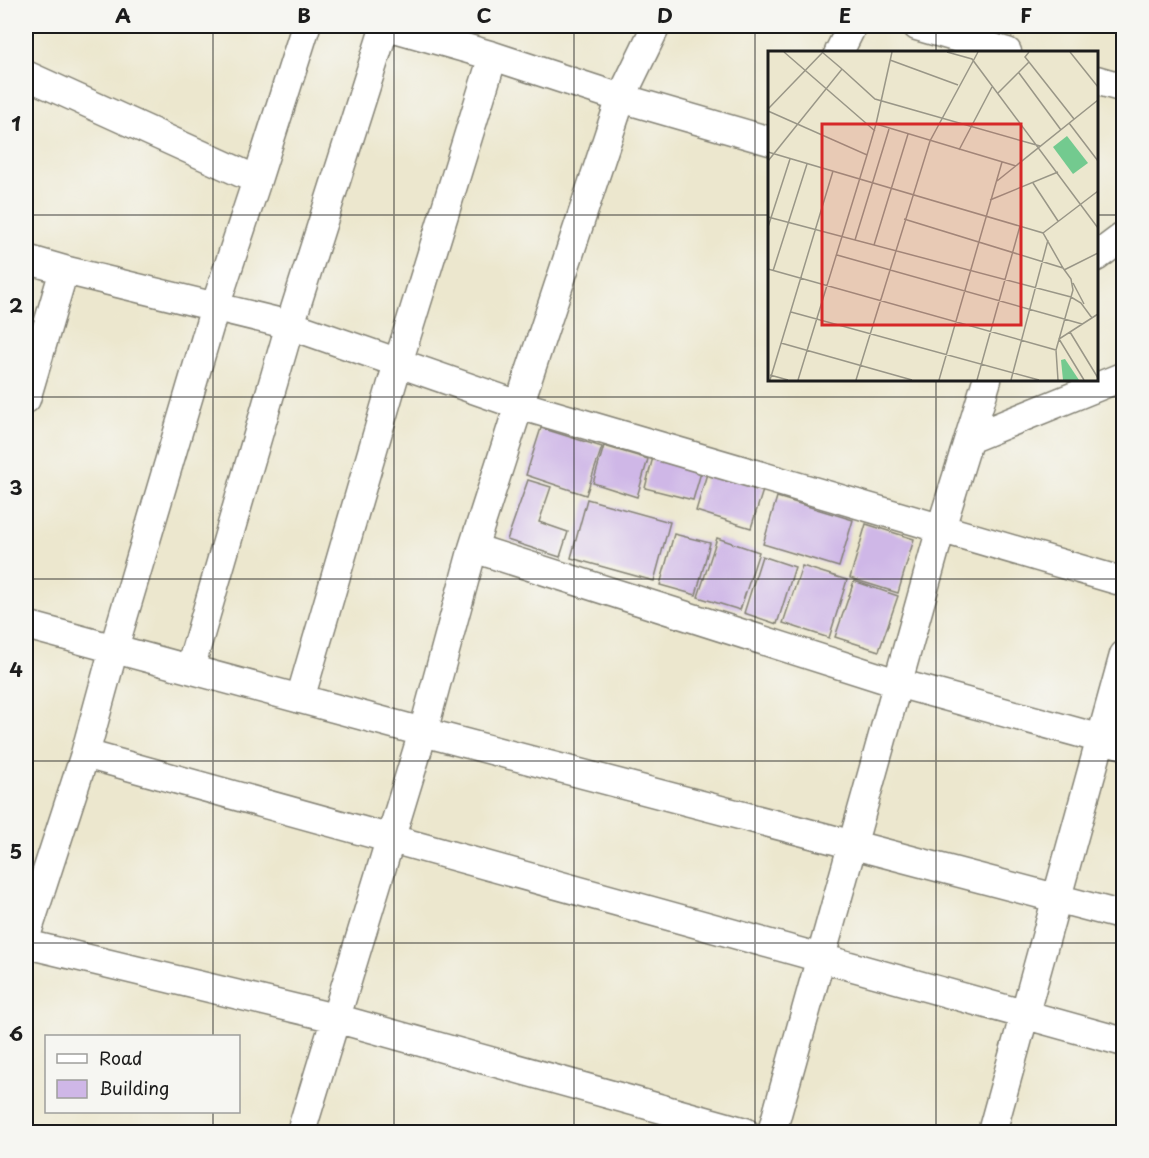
<svg xmlns="http://www.w3.org/2000/svg" width="1149" height="1158" font-family="'Playpen Sans',sans-serif">
	<style>
		.building { fill: #cfb7e7 }
		.lines { fill: none; stroke-linecap: round; stroke-linejoin: round }
		.minor-casing { stroke: #848275; stroke-width: 31 }
		.minor { stroke: #fff; stroke-width: 28 }
		.grid { fill: none; stroke: #1c1c1c; stroke-width: 1.5; stroke-opacity: 0.55 }
		.inset-road { fill: none; stroke: #999687; stroke-width: 1.5 }
		.view { fill: #d62828; fill-opacity: 0.15; stroke: #d62828; stroke-width: 3 }
		.inset-edge { fill: none; stroke: #1c1c1c; stroke-width: 3 }
		.neatline { fill: none; stroke: #1c1c1c; stroke-width: 2 }
		.grid-label { font-size: 20px; text-anchor: middle; font-weight: bold; fill: #1c1c1c }
	</style>
	<rect width="100%" height="100%" fill="#f6f6f2"/>
	<filter id="ink" filterUnits="userSpaceOnUse"><feTurbulence type="fractalNoise" baseFrequency=".0167" numOctaves="2"/><feDisplacementMap in="SourceGraphic" scale="12" xChannelSelector="R" yChannelSelector="G"/><feConvolveMatrix kernelMatrix="1 2 1 2 8 2 1 2 1" color-interpolation-filters="sRGB"/></filter>
	<filter id="wash" filterUnits="userSpaceOnUse"><feTurbulence type="fractalNoise" baseFrequency=".008" numOctaves="4" result="noise"/><feDisplacementMap in="SourceGraphic" scale="24" xChannelSelector="R" yChannelSelector="G"/><feGaussianBlur stdDeviation="1.35" result="paint"/><feColorMatrix in="noise" values="0 0 0 0 0 0 0 0 0 0 0 0 0 0 0 0 0 1.4 0 .05"/><feComposite in="paint" operator="in"/></filter>
	<g filter="url(#wash)">
		<rect width="100%" height="100%" fill="#ece7ce"/>
		<g id="blocks">
			<path class="building" d="M541,428L602,447L586,495L526,475Z
				M604,446L648,459L637,497L593,483Z
				M653,457L702,469L693,500L645,488Z
				M708,470L764,487L751,528L696,511Z
				M528,480L551,487L539,522L568,532L560,557L507,540Z
				M777,497L853,520L839,567L763,544Z
				M587,499L670,522L654,581L571,558Z
				M866,524L914,539L898,593L850,578Z
				M674,534L710,543L696,595L660,585Z
				M717,538L759,552L740,610L698,597Z
				M762,556L795,567L777,624L744,613Z
				M802,566L847,580L829,638L783,623Z
				M854,581L898,596L879,651L835,637Z"/>
		</g>
	</g>
	<g filter="url(#ink)">
		<use href="#blocks" fill-opacity="0" stroke="#848275" stroke-width="1.5"/>
		<g class="lines">
			<defs>
				<path id="minor" d="M388,26L493,56L621,98L770,141
					M917,26L1007,52
					M839,52L852,26
					M26,75L257,180L306,26
					M1096,80L1124,88
					M1096,257L1124,236
					M26,259L64,270L290,325L519,405L1124,582
					M26,399L64,270
					M969,439L1124,376
					M473,548L897,683L1124,745
					M26,625L423,732L1124,916
					M190,669L290,325L385,26
					M300,699L398,363L493,56
					M85,754L1124,1042
					M26,936L85,754L114,648L215,307L257,180
					M26,944L335,1018L745,1132
					M301,1132L423,732L473,548L519,405L621,98L656,26
					M772,1132L941,528L987,380
					M992,1132L1124,655"/>
			</defs>
			<use href="#minor" class="minor-casing"/>
			<use href="#minor" class="minor"/>
		</g>
	</g>
	<path class="grid" d="M213,26V1036M394,26V1132M574,26V1132M755,26V1132M936,26V52M26,215H770M1096,215H1124M936,380V1132M26,397H1124M26,579H1124M26,761H1124M26,943H1124M213,1112V1132"/>
	<g transform="translate(768 51)">
		<rect width="330" height="330" fill="#ece7ce"/>
		<path d="M297,308L311,329H295L293,309Z" fill="#73ca8f"/>
		<path d="M299,85L320,112L305,123L285,96Z" fill="#73ca8f"/>
		<path class="inset-road" d="M16,1L107,80M54,1L74,18M124,1L108,73L248,115M179,1L204,8L330,177M302,1L330,36M122,9L190,34M261,11L306,68M251,22L293,79M230,42L261,11L257,6L261,1M0,58L55,1M0,60L99,104L108,73M301,72L330,110M191,99L224,36M0,101L275,182L295,217M0,110L74,18L107,48L272,95M229,130L330,49M265,132L290,170M222,149L290,121M0,166L303,246L313,252L324,267M0,176L22,108M275,182L330,140M87,189L121,78M106,194L140,83M69,204L314,273M0,218L288,299L305,239L303,228L295,217L136,168M296,219L330,202M5,220L39,113M305,232L316,253M23,261L271,329M302,281L330,327M13,292L144,329M288,299L290,329M2,324L20,329M2,329L65,120M30,329L99,104M88,329L162,90L210,1M171,329L234,111M209,329L252,175M243,329L280,189M316,329L291,288L330,263"/>
		<path class="view" d="M54,73H253V274H54Z"/>
		<rect width="330" height="330" class="inset-edge"/>
	</g>
	<rect width="1149" height="1158" fill="none" stroke="#f6f6f2" stroke-width="66"/>
	<rect x="45" y="1035" width="195" height="78" fill="#f6f6f2" stroke="#9f9f9c" stroke-width="1.5"/>
	<rect x="57" y="1054" width="30" height="9" fill="#ffffff" stroke="#9f9f9c" stroke-width="1.5"/>
	<text x="99" y="1065" font-size="18" fill="#1c1c1c">Road</text>
	<rect x="57" y="1080" width="30" height="18" fill="#cfb7e7" stroke="#9f9f9c" stroke-width="1.5"/>
	<text x="99" y="1095" font-size="18" fill="#1c1c1c">Building</text>
	<rect x="33" y="33" width="1083" height="1092" class="neatline"/>
	<g class="grid-label">
		<text x="123" y="23">A</text>
		<text x="304" y="23">B</text>
		<text x="484" y="23">C</text>
		<text x="665" y="23">D</text>
		<text x="845" y="23">E</text>
		<text x="1026" y="23">F</text>
		<text x="16" y="131">1</text>
		<text x="16" y="313">2</text>
		<text x="16" y="495">3</text>
		<text x="16" y="677">4</text>
		<text x="16" y="859">5</text>
		<text x="16" y="1041">6</text>
	</g>
</svg>
